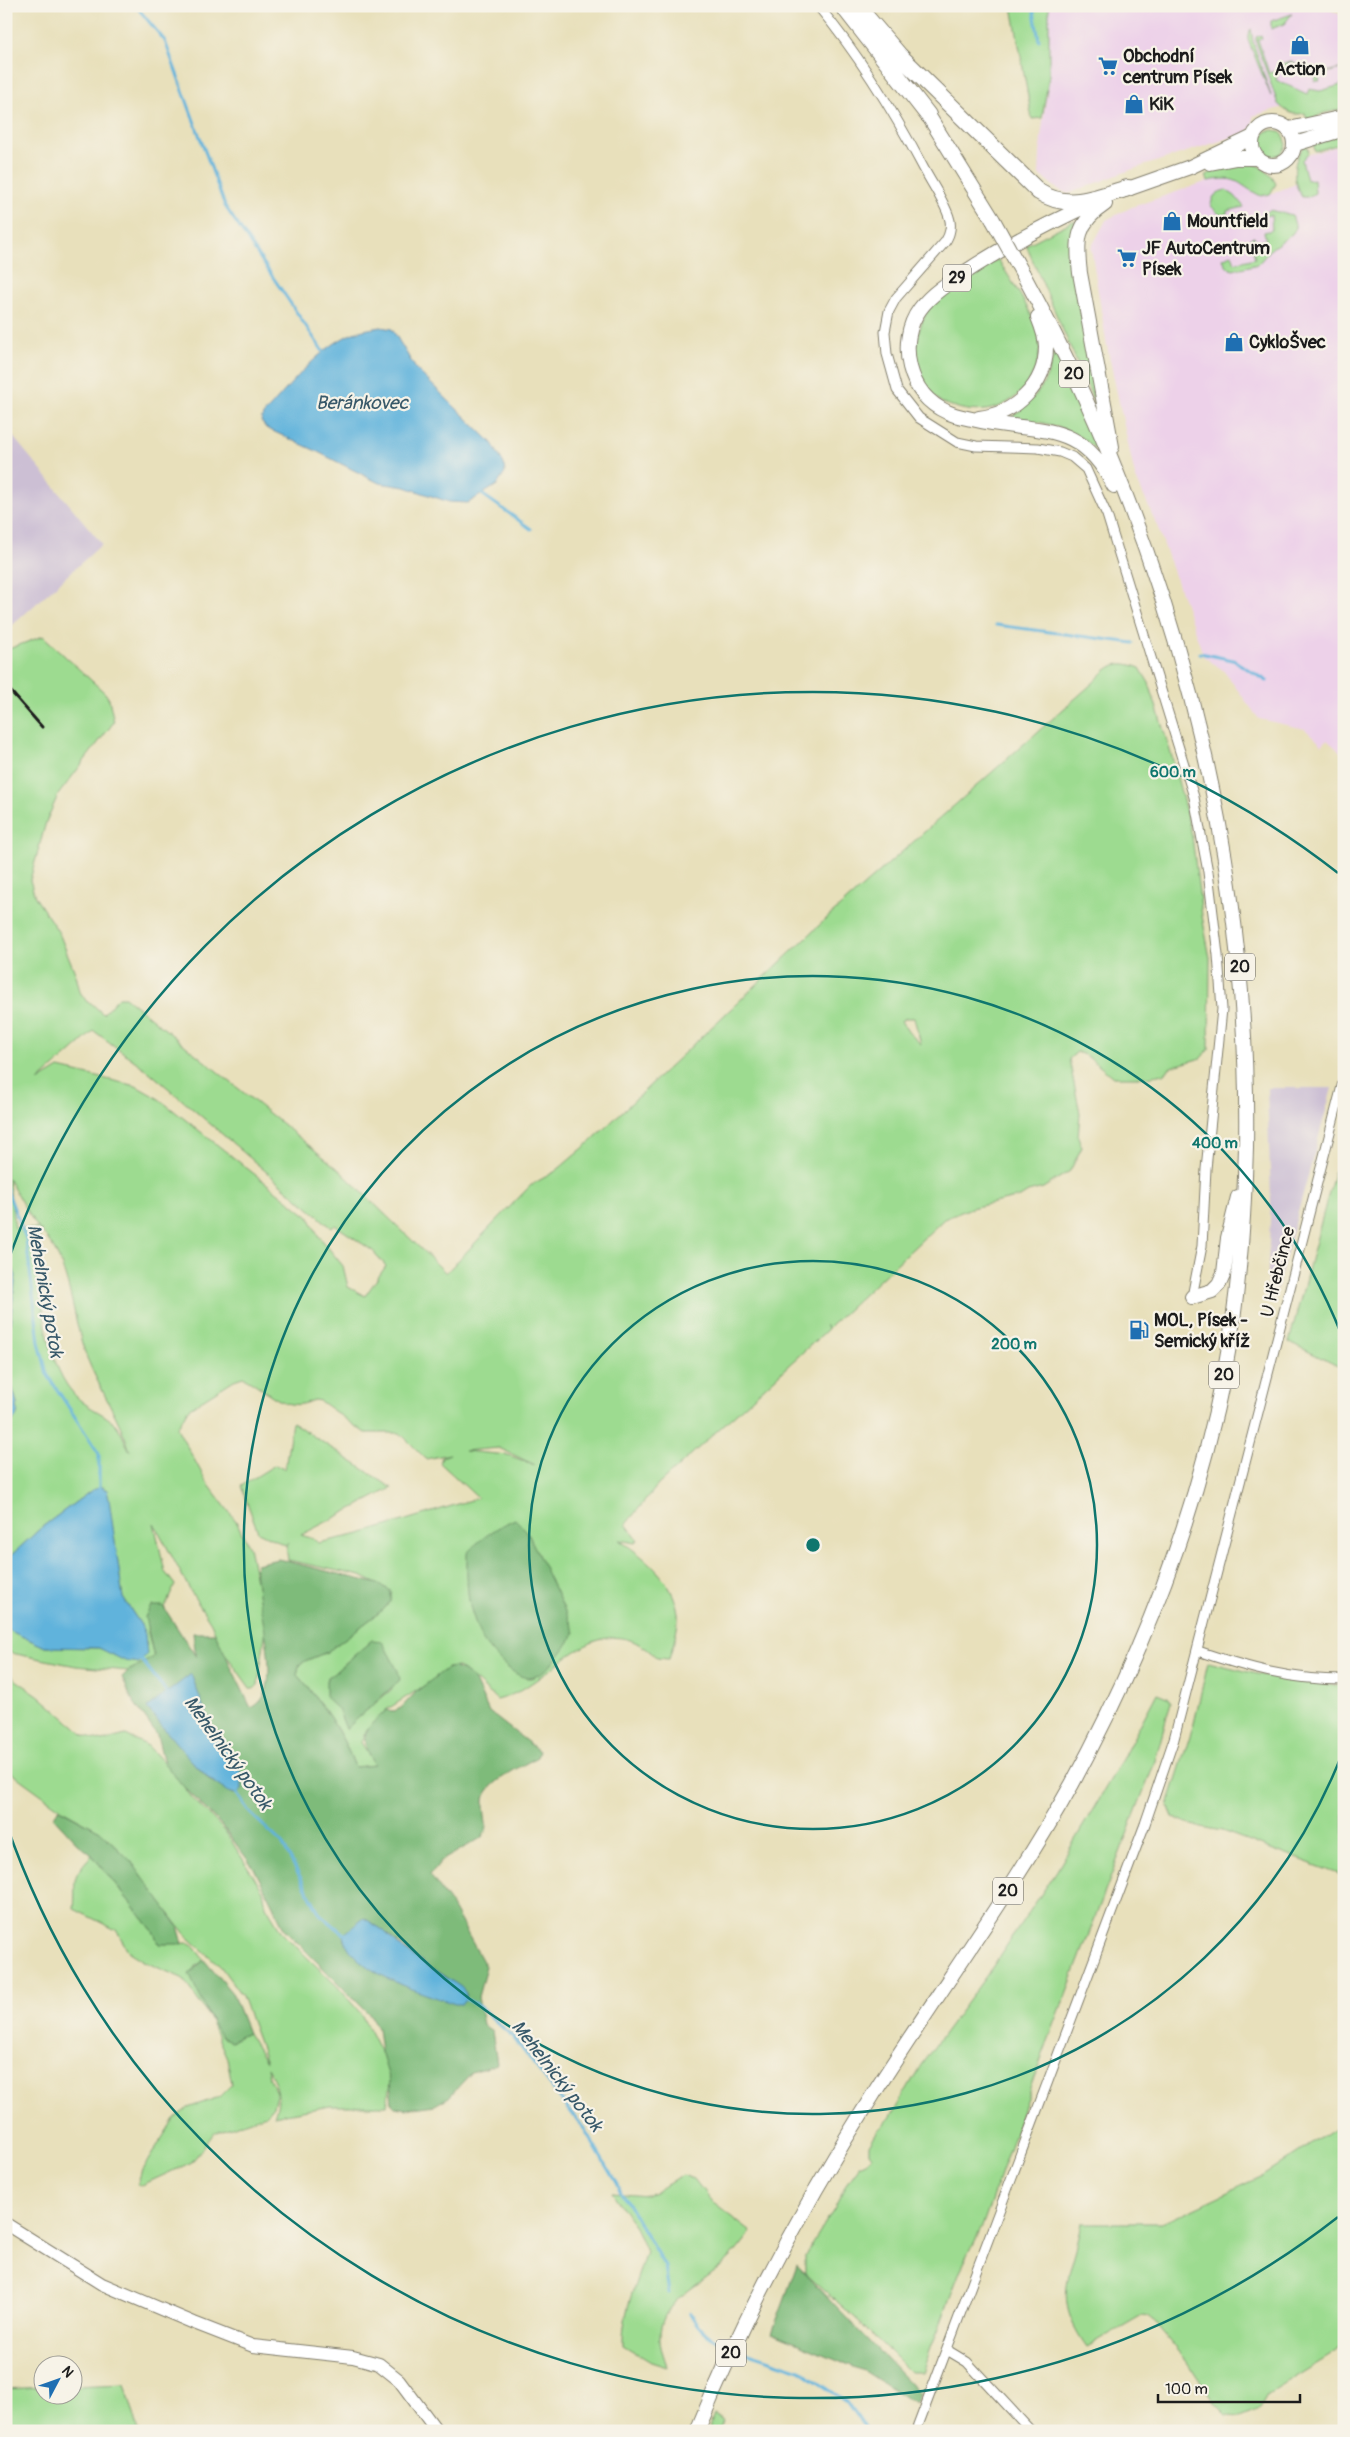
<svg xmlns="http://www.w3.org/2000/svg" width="1350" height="2437" font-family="Pangolin,sans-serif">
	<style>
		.built { fill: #edd1e9 }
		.industrial { fill: #ccbfd4 }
		.green { fill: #9ddb90; stroke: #5c7c56; fill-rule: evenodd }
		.forest { fill: #7ebb7a; stroke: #4d6c4b; fill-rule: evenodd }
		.water { fill: #60b3dc; stroke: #3e687c }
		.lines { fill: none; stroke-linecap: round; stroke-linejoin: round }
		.stream { stroke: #60b3dc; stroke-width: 3 }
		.street-casing { stroke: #827e6c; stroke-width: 11 }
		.secondary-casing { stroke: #827e6c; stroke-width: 14 }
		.primary-casing { stroke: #827e6c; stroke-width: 16 }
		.highway-casing { stroke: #827e6c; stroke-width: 18 }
		.street { stroke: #fff; stroke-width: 9 }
		.secondary { stroke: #fff; stroke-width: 12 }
		.primary { stroke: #fff; stroke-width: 14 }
		.highway { stroke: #fff; stroke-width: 16 }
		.rail { stroke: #1c1c1c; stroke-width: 3 }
		.primary-bridge-casing { stroke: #827e6c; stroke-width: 16; stroke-linecap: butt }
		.primary-bridge { stroke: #fff; stroke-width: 14 }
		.ring { fill: none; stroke: #0f766e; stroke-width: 2.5 }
		.labels { text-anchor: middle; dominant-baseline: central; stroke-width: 4.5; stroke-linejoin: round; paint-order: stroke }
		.shield { fill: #f7f3e8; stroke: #5e5c59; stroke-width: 1 }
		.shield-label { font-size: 16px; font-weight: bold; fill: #1c1c1c }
		.poi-label { font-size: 18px; font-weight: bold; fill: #1c1c1c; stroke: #f7f3e8; text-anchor: start }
		.street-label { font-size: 18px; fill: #1c1c1c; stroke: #f7f3e8 }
		.water-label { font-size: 19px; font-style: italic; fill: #375869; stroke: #f7f3e8 }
		.centre { fill: #0f766e; stroke: #f7f3e8; stroke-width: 2.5 }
		.ring-label { font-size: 15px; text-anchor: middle; font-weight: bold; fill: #0f766e; stroke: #f7f3e8; stroke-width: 4.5; stroke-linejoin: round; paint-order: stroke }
	</style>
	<rect width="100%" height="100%" fill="#f7f3e8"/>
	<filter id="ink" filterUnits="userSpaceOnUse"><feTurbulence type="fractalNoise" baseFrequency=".02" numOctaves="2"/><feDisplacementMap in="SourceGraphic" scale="10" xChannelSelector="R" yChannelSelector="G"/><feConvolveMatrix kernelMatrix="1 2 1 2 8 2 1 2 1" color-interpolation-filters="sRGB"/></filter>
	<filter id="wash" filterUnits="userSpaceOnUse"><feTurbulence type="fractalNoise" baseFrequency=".0096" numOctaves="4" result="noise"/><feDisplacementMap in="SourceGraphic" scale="20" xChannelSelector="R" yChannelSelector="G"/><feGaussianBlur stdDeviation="1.12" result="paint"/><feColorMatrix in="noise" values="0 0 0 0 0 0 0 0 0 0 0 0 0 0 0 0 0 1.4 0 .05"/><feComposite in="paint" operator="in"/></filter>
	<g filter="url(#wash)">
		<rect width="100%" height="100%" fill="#e8e0bb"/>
		<path class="built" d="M1049,6H1324L1344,17V96L1276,109L1253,116V126L1244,136L1242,134L1133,169L1068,194L1056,188L1039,174L1041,136L1049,76Z
			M1344,144V755L1327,740L1322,745L1305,729L1259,719L1223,670L1204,657L1158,528L1135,476L1107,346L1091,248L1106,220L1132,207L1208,181L1228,177L1239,181L1262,196L1270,194L1296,184L1294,171L1296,158Z"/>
		<path class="industrial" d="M6,428L102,544L6,631Z
			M1267,1088H1332L1277,1289L1267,1288L1271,1199Z"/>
		<path class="green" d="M1012,6H1049V76L1042,118L1032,119Z
			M1292,14L1284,24L1271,29V21Z
			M1251,29L1253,42L1271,96L1248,40V34Z
			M1261,35L1262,38L1258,40L1269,73L1275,71L1278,73L1276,80L1307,94L1309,89L1320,91L1344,84V109L1324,113L1308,121L1305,113C1293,116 1287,112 1278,104L1256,42V37Z
			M1291,61L1317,74L1344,68L1318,75L1320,81H1314L1317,75L1289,62L1286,68L1283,66L1282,64Z
			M1260 143a13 13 0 1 1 26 0a13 13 0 1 1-26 0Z
			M1344,134V143L1315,151L1313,143Z
			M1306,145L1309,152L1302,160L1307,180L1314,179L1315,193L1308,197H1302C1291,181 1292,157 1306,145Z
			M1250,162C1261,166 1271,173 1276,184L1270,194L1261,196C1236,184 1240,175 1208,181L1206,176L1218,167Z
			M1226,190L1235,196L1244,207L1227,211V214L1220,215L1211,206C1212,196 1216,192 1226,190Z
			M1269,210L1292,215L1296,228L1292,234L1272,248L1258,264L1233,270L1226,266L1223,259L1232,254L1235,263L1255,258L1250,238L1254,237L1256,242L1266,239L1264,232L1272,230L1271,215L1263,216Z
			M1073,221L1076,222L1072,259L1098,406H1096L1026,245Z
			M998,259C1011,281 1033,311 1039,336C1042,350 1037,368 1030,380C1014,406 985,417 955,407C950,405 942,404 938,400C911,379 911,338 928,310C938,292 980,270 998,259Z
			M1054,350L1100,446L1095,449C1072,426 1042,422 1011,418C1039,394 1047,386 1054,350Z
			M43,636L105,693L109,699L114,722L58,795L46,822L30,880L35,897L59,933L76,975L80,992L87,1002L91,1003L103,1014L119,997H125L337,1168L446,1273L531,1185L556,1171L589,1143L826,919L1094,682C1110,665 1117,659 1140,668L1149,683L1172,757L1192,836L1202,916L1210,958L1209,1049L1201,1058L1171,1067L1163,1074L1147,1077H1113L1087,1056L1077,1052L1069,1059L1080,1113L1078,1137L1082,1147L1070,1171L1043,1188L1028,1192L1020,1197L971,1208L944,1219L837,1320L828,1328L825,1325L828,1329L658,1485L626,1524L638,1540L635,1543L619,1540C645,1557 674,1581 678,1613C679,1628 673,1645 669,1659L657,1658C597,1598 552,1687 497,1700L479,1683L458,1667L447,1668L438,1677L386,1710L367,1729L361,1742L375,1765L355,1767C342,1732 322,1703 297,1675L299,1666L305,1661L327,1652L384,1609L391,1601V1591L361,1576L288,1560L286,1546L288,1543L285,1545L258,1532L241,1486L275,1465L285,1469L292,1422L392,1488L301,1535L314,1539L318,1543L360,1534L478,1498L440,1463L442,1457L450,1454L426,1459L400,1433H365L320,1401L314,1400C284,1415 268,1389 243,1377L234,1380L188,1409L177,1428L206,1481L236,1521L249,1547L266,1629L258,1685L254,1689L250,1688L222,1649L211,1623L191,1592L154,1523L165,1572L175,1585L164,1609L152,1606L147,1629L154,1657L128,1671L76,1666L11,1653L6,1650V1629L45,1647L99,1648L110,1653L147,1645L141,1625L123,1598L107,1490L101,1487L92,1490L42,1527L6,1560V1427C10,1423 16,1419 17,1415C21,1405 8,1380 6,1367L13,1268L6,1264V650ZM906,1018H914L921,1044L909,1033L901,1021ZM94,1031L147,1070L332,1228L335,1225L373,1251L386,1266L365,1296L348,1287L343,1266L318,1235L309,1217L159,1099L136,1086L59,1068L38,1081ZM8,1178C17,1195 28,1214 39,1229L15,1228ZM40,1230C72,1263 71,1317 87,1358C100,1390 120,1419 130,1451C125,1443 121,1428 113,1422C99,1410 86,1408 73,1393C42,1358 38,1276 40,1230ZM499,1448L535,1465L508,1455L464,1451ZM372,1640L392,1689L346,1728L326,1680Z
			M1344,1136V1369L1289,1342Z
			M1208,1662L1270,1677L1344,1686V1876L1222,1831L1192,1825L1173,1817L1168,1805L1194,1723Z
			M6,1669L16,1680L38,1695L84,1735L102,1741L126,1735L148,1746L170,1769L193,1799L225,1831L263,1891L266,1906L283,1934L338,1987L361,2014L384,2059L390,2081L387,2106H330L274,2116C282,2096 277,2085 267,2067L269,2078L277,2092L273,2106L266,2115L214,2133L192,2162L140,2186L137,2185L142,2170L174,2119L188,2108L219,2097L232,2084L227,2058L207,2013L182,1978L145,1962L129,1952L116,1930L74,1909C77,1879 68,1880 92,1855L153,1931L159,1944L191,1943L204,1960L195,1967L211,2020L231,2041L248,2033L266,2062L242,1996L221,1967L185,1934L148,1886L131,1861L100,1831L64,1811L6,1769Z
			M1157,1693L1167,1697L1171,1702L1155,1761L1032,2083L982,2227L960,2271L922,2372H910L862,2324L805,2273V2256L835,2207L848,2181L859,2166L866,2163L872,2156L869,2152V2145L878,2130L890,2118L921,2065L989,1972L1056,1872L1119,1765Z
			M1344,2123V2347L1268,2394L1260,2408L1241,2416L1226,2415L1215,2404L1187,2361L1149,2316L1142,2315L1087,2347C1050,2296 1072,2277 1082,2223H1162L1262,2176Z
			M683,2175L694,2179L712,2202L751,2232C740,2248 727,2263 711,2274C690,2291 660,2304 660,2337C659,2346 665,2358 667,2367L651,2362L623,2345C622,2313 637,2281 646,2252L636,2229L612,2192L646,2195L655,2192Z
			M125,2384L139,2431H6V2389L42,2387V2394H72L73,2386Z
			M714,2415L723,2420L719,2431H708Z"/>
		<path class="forest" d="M515,1519L527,1531L575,1632C566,1647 551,1670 534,1677C518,1684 489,1651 482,1639C478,1632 475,1621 472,1613C466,1593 467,1573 467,1553C481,1538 497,1527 515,1519Z
			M278,1559L378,1584L391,1591V1601L384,1609L327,1652L305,1661L299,1666L297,1675C322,1703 342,1732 355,1767L374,1765C358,1736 363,1730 387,1710L394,1711L401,1708L417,1691L446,1669L453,1667L463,1671L474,1679L489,1712L539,1751L537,1757C523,1766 486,1782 484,1800C483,1810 487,1820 486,1831L481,1838L441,1861L430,1875L451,1904L486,1967L478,1997L483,2025L492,2031L497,2064L472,2072L449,2097L435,2105L407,2109L395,2107L392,2104L390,2081L381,2052L378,2028L369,2014L285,1930L254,1868L224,1828L183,1786L164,1763L157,1735L131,1698L122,1677L128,1671L154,1657L145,1617L151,1606H163L196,1657L193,1633H215L251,1708C291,1691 251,1596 256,1564ZM191,1675L213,1732L239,1767L242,1789L238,1794H234L211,1781L198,1768L148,1708ZM364,1919C387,1930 406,1951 427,1966L364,1963L352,1951L344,1939Z
			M372,1640L382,1641L398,1671L400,1680L346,1729L338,1709L326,1698V1680Z
			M59,1809L100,1831L131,1861L178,1926L183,1944H159L153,1931L92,1855L77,1843L53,1817Z
			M204,1960L232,1993L248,2033L231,2041L221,2037L211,2020L189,1974Z
			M797,2265L920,2394L916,2404L866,2372L772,2333Z"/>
		<path class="water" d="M381,327L392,329L416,369L492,443L504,464L505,473L497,485L468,503L449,502L405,487L379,483L314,450L266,428L261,421L263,415C288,388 314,353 347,336C358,330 369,329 381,327Z
			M6,1264L13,1268L16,1276L6,1357Z
			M6,1367C8,1380 21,1405 17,1415C16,1419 10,1423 6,1427Z
			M101,1487L107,1490L109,1499L123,1598L141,1625L145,1634L147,1654L139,1663L125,1661L99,1648L45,1647L6,1629V1560L42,1527L92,1490Z
			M191,1674L213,1732L239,1767L242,1779V1789L238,1794C213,1795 164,1727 147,1708Z
			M364,1918L383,1930L404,1950L461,1987L466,1993L465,2000L462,2004H455C426,1994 346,1971 344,1934Z"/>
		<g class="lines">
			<path class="stream" d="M136,6L165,41L225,206L326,356
				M1033,6L1039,40
				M479,492L531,529
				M996,625L1133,643
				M1200,653L1233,660L1267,681
				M6,1188L26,1239L39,1342L47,1374L99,1454V1490
				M141,1659L169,1695
				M235,1791L250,1813L282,1843L320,1914L344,1934H348
				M463,1998L480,2007L513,2037L585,2130L665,2267L669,2293
				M690,2313C699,2330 712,2341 730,2347
				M736,2349L800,2370L847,2402L867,2431"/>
		</g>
	</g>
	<g filter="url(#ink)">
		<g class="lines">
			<defs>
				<path id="street" d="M818,6C860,56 894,112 924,169C932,184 944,201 949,217C952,225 950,235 945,242L896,298L889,311L885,332L887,354L897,390L919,418L957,442L976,446L1038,448L1060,452L1072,457L1086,469L1107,515L1194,797L1208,872L1218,955L1222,1009L1206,1169L1202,1246L1192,1297
					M1198,1651C1248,1668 1290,1680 1344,1680
					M947,2350L967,2362L1031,2431
					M916,2431L1145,1824L1174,1739L1344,1078"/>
				<path id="secondary" d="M6,2224L102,2284L194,2323L253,2346L353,2357L379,2364L399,2380L437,2431"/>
				<path id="primary" d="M928,115L993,220
					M1252 144a21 21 0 1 1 42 0a21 21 0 1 1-42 0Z
					M1289,129L1344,117
					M1295,144L1344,129
					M1210,163L1236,158H1258
					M1119,192L1190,167L1253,137
					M1097,201C1051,222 1006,245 964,273C948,283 931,294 920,309C908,325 905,347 910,367C915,387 927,403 947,412C955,416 963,417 972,419C1035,435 1079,416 1114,486
					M1105,204C1076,223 1076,241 1080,273L1112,447
					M979,418C1015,414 1046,385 1046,347C1046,337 1042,327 1038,317
					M1192,1297L1212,1291L1219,1284L1224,1273L1228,1238L1238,1197
					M697,2431C746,2312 807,2198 876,2090C941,1988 1013,1890 1072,1784C1142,1655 1197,1514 1225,1369C1239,1296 1244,1222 1246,1148C1251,844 1168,540 1023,274"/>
				<path id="highway" d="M843,6L928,115
					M857,6L900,56L1039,192C1069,211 1096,197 1128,188"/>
			</defs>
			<use href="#street" class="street-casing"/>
			<use href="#secondary" class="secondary-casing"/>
			<use href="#primary" class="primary-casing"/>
			<use href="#highway" class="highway-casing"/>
			<use href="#street" class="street"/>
			<use href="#secondary" class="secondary"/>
			<use href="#primary" class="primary"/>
			<use href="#highway" class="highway"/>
			<path class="rail" d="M6,686L42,727"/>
			<defs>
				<path id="primary-bridge" d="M993,220L1023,274"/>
			</defs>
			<use href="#primary-bridge" class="primary-bridge-casing"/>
			<use href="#primary-bridge" class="primary-bridge"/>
		</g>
	</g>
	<g class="ring">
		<circle cx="813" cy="1545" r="284"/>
		<path d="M1342 1754A569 569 0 1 1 1342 1336"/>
		<path d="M1338 2217A853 853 0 0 1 6 1823M6 1267A853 853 0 0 1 1338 873"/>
	</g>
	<defs>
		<symbol id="shop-bare" viewBox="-9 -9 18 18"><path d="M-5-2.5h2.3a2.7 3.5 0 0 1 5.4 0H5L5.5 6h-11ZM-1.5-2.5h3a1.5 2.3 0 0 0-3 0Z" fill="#1f6fb2" stroke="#f7f3e8" stroke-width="2.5" paint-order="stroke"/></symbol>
		<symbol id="supermarket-bare" viewBox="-9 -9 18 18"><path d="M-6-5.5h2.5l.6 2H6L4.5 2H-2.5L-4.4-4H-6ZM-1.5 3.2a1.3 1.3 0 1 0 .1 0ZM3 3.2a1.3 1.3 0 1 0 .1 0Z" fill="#1f6fb2" stroke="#f7f3e8" stroke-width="2.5" paint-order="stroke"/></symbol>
		<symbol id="fuel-bare" viewBox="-9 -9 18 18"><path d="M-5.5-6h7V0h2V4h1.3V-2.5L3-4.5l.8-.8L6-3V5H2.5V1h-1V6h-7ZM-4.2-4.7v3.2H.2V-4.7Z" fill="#1f6fb2" stroke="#f7f3e8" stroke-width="2.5" paint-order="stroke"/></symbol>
	</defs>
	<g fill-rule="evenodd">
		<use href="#shop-bare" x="1286" y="31" width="28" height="28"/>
		<use href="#supermarket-bare" x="1094" y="52" width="28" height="28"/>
		<use href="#shop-bare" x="1120" y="90" width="28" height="28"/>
		<use href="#shop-bare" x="1158" y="207" width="28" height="28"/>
		<use href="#supermarket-bare" x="1113" y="244" width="28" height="28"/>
		<use href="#shop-bare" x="1220" y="328" width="28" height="28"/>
		<use href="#fuel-bare" x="1125" y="1316" width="28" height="28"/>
	</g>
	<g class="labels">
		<g class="shield">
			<rect x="943" y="264.5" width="28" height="27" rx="4"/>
			<rect x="1059" y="360.5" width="30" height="27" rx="4"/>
			<rect x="1225" y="953.5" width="30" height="27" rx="4"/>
			<rect x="1209" y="1361.5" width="30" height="27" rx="4"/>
			<rect x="993" y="1877.5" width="30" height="27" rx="4"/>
			<rect x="716" y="2339.5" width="30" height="27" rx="4"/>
		</g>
		<g class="shield-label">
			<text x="957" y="278">29</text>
			<text x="1074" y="374">20</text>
			<text x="1240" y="967">20</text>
			<text x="1224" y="1375">20</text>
			<text x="1008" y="1891">20</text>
			<text x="731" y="2353">20</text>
		</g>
		<g class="poi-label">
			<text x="1123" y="56">Obchodní<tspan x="1123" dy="21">centrum Písek</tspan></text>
			<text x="1300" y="69" text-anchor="middle">Action</text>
			<text x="1149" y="104">KiK</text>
			<text x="1187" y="221">Mountfield</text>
			<text x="1142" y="248">JF AutoCentrum<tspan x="1142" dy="21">Písek</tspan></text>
			<text x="1249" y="342">CykloŠvec</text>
			<text x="1154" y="1320">MOL, Písek -<tspan x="1154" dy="21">Semický kříž</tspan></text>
		</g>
		<g class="street-label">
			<text transform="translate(1278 1272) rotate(-76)">U Hřebčince</text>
		</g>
		<g class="water-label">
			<text x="362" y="403">Beránkovec</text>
			<text transform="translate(45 1291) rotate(80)">Mehelnický potok</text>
			<text transform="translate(228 1753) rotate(54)">Mehelnický potok</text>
			<text transform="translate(557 2076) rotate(52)">Mehelnický potok</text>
		</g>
	</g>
	<circle cx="813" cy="1545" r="8" class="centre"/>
	<g class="ring-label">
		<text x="1173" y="777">600 m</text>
		<text x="1215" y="1148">400 m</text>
		<text x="1014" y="1349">200 m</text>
	</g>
	<rect width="1350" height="2437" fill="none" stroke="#f7f3e8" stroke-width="25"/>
	<g transform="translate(58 2380) rotate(49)"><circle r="24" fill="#f7f3e8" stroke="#9f9d96"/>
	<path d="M0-4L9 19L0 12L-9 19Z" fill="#1f6fb2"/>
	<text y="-8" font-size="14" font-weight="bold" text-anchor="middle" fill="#1c1c1c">N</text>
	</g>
	<path d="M1158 2394v8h142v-8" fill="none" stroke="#1c1c1c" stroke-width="2.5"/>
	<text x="1165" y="2394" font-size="15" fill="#1c1c1c" stroke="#f7f3e8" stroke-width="4" paint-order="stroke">100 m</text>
</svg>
